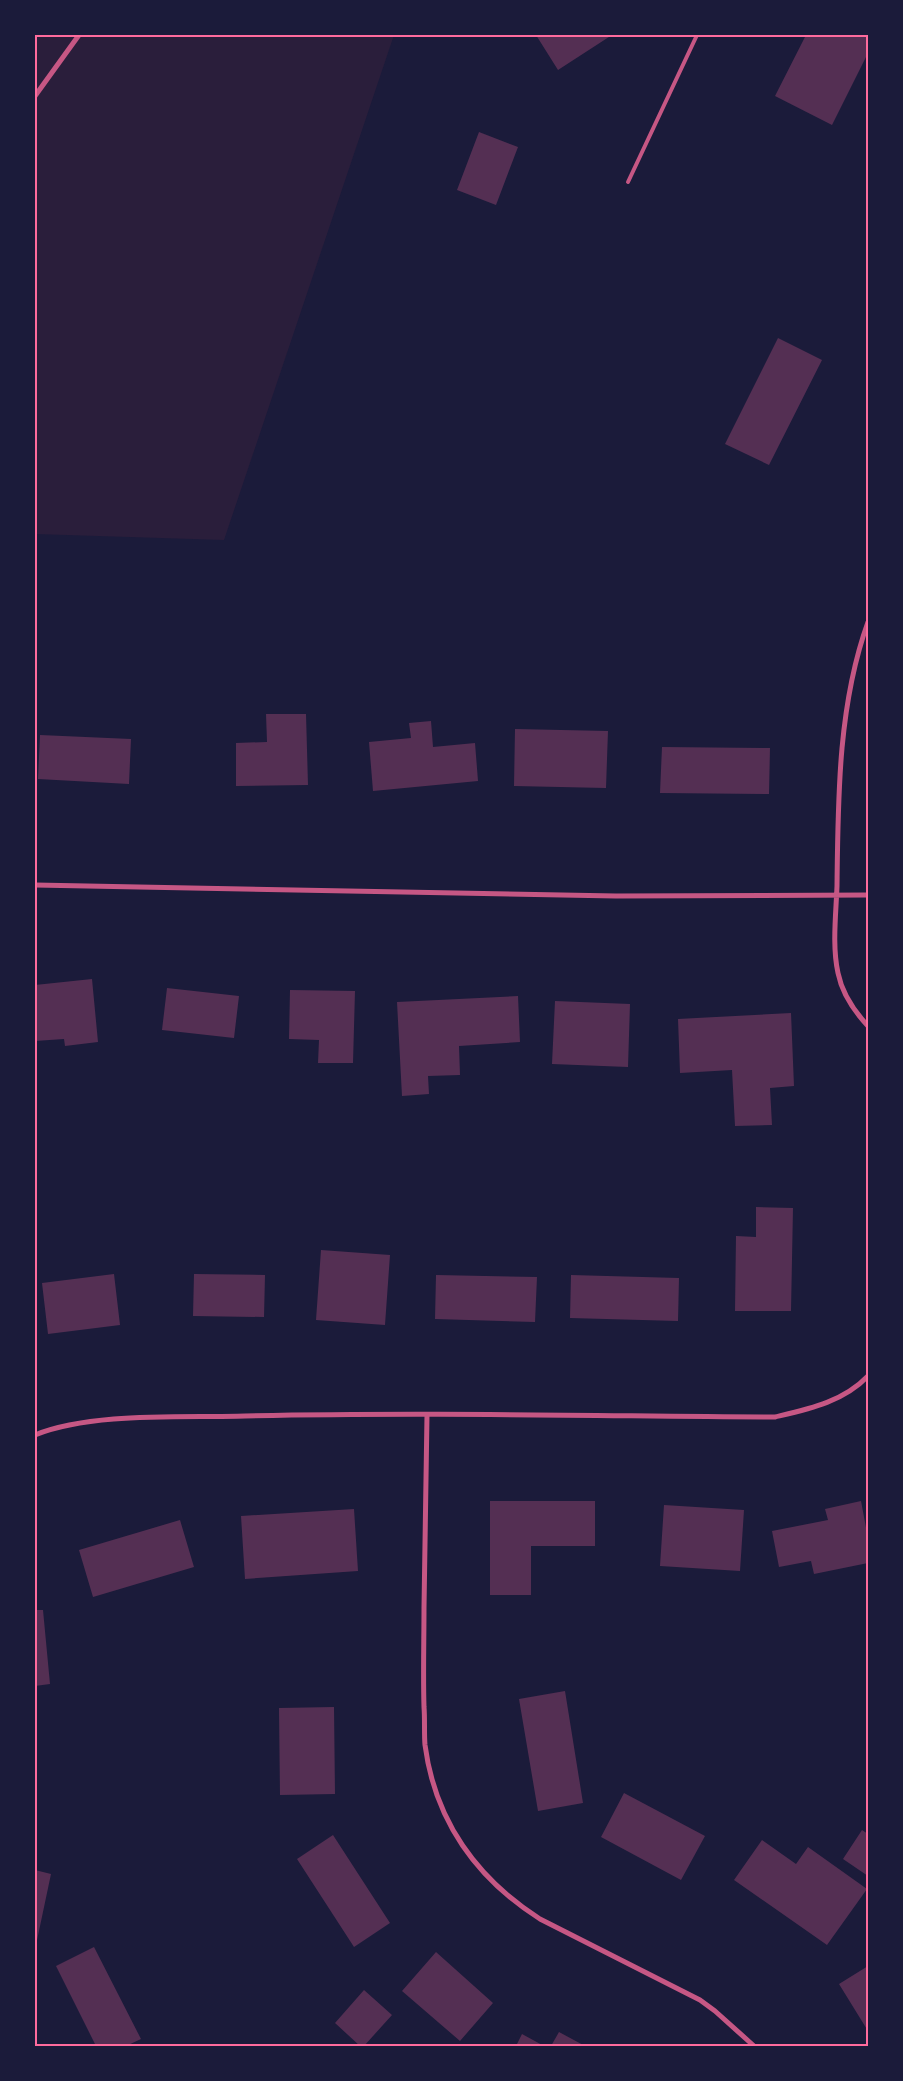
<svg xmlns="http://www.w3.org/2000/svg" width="903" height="2081" font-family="Mulish,sans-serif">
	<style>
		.green { fill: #2a1e3b }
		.building { fill: #542f53 }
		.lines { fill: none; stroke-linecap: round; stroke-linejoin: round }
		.service { stroke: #c65784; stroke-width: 4 }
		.minor { stroke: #c65784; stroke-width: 5 }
		.neatline { fill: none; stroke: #ff6b9d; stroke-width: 2 }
	</style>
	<rect width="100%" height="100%" fill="#1b1b3a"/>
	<path class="green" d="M35,35H394L224,540L35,534Z"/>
	<path class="building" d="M536,35H612L558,70Z
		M806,35H864L868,37V53L832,125L775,96Z
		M479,132L518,147L496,205L457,190Z
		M778,338L822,360L769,465L725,444Z
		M266,714H306L308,785L236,786V743L267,742Z
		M431,721L433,747L475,743L478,781L373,791L369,742L411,738L409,723Z
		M515,729L608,731L606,788L514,786Z
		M40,735L131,739L129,784L38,779Z
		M662,747L770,748L769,794L660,793Z
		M92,979L98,1042L65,1046L64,1039L35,1041V985Z
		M167,988L239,996L234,1038L162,1030Z
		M290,990L355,991L353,1063H318L319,1040L289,1039Z
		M518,996L520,1042L459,1046L460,1075L428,1076L429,1094L402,1096L397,1002Z
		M555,1001L630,1004L628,1067L552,1064Z
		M791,1013L794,1086L770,1088L772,1125L735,1126L732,1070L680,1073L678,1019Z
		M756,1207L793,1208L791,1311H735L736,1236L756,1237Z
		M321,1250L390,1255L385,1325L316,1320Z
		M114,1274L120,1325L48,1334L42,1283Z
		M194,1274L265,1275L264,1317L193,1316Z
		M436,1275L537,1277L535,1322L435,1319Z
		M571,1275L679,1278L678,1321L570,1318Z
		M490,1501H595V1546H531V1595H490Z
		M861,1501L868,1538V1563L814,1574L811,1561L779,1567L772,1531L828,1520L825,1509Z
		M664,1505L744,1510L740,1571L660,1566Z
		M354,1509L358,1571L245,1579L241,1516Z
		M180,1520L194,1567L93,1597L79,1550Z
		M35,1610H43L50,1684L35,1686Z
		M565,1691L583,1803L538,1811L519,1699Z
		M334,1707L335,1794L280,1795L279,1708Z
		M624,1793L705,1836L681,1880L601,1837Z
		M862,1830L868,1834V1876L843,1859Z
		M333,1835L390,1923L354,1947L297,1859Z
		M762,1840L796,1864L808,1847L867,1889L827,1945L734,1880Z
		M35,1870L51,1874L36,1945H35Z
		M94,1947L141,2039L126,2046H96L56,1966Z
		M436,1952L493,2003L460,2041L402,1991Z
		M868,1966V2031L839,1984Z
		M364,1990L392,2015L364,2046H360L335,2023Z
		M559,2032L585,2046H551Z
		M522,2034L544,2046H516Z"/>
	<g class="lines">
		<path class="service" d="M628,182L697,35"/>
		<path class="minor" d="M35,96L79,35
			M868,622C838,705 838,799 837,886C836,914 832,946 838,973C842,993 854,1011 868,1026
			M35,885L616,896L868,895
			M427,1415C426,1479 425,1544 424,1608C424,1641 423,1674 424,1707C425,1720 424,1733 425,1745C435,1821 477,1879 540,1919L700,2000L715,2011L754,2046
			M35,1435C92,1412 183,1418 245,1416C422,1412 599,1416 775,1417C809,1409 843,1402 868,1376"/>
	</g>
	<rect width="903" height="2081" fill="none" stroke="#1b1b3a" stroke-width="72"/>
	<rect x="36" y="36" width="831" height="2009" class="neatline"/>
</svg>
